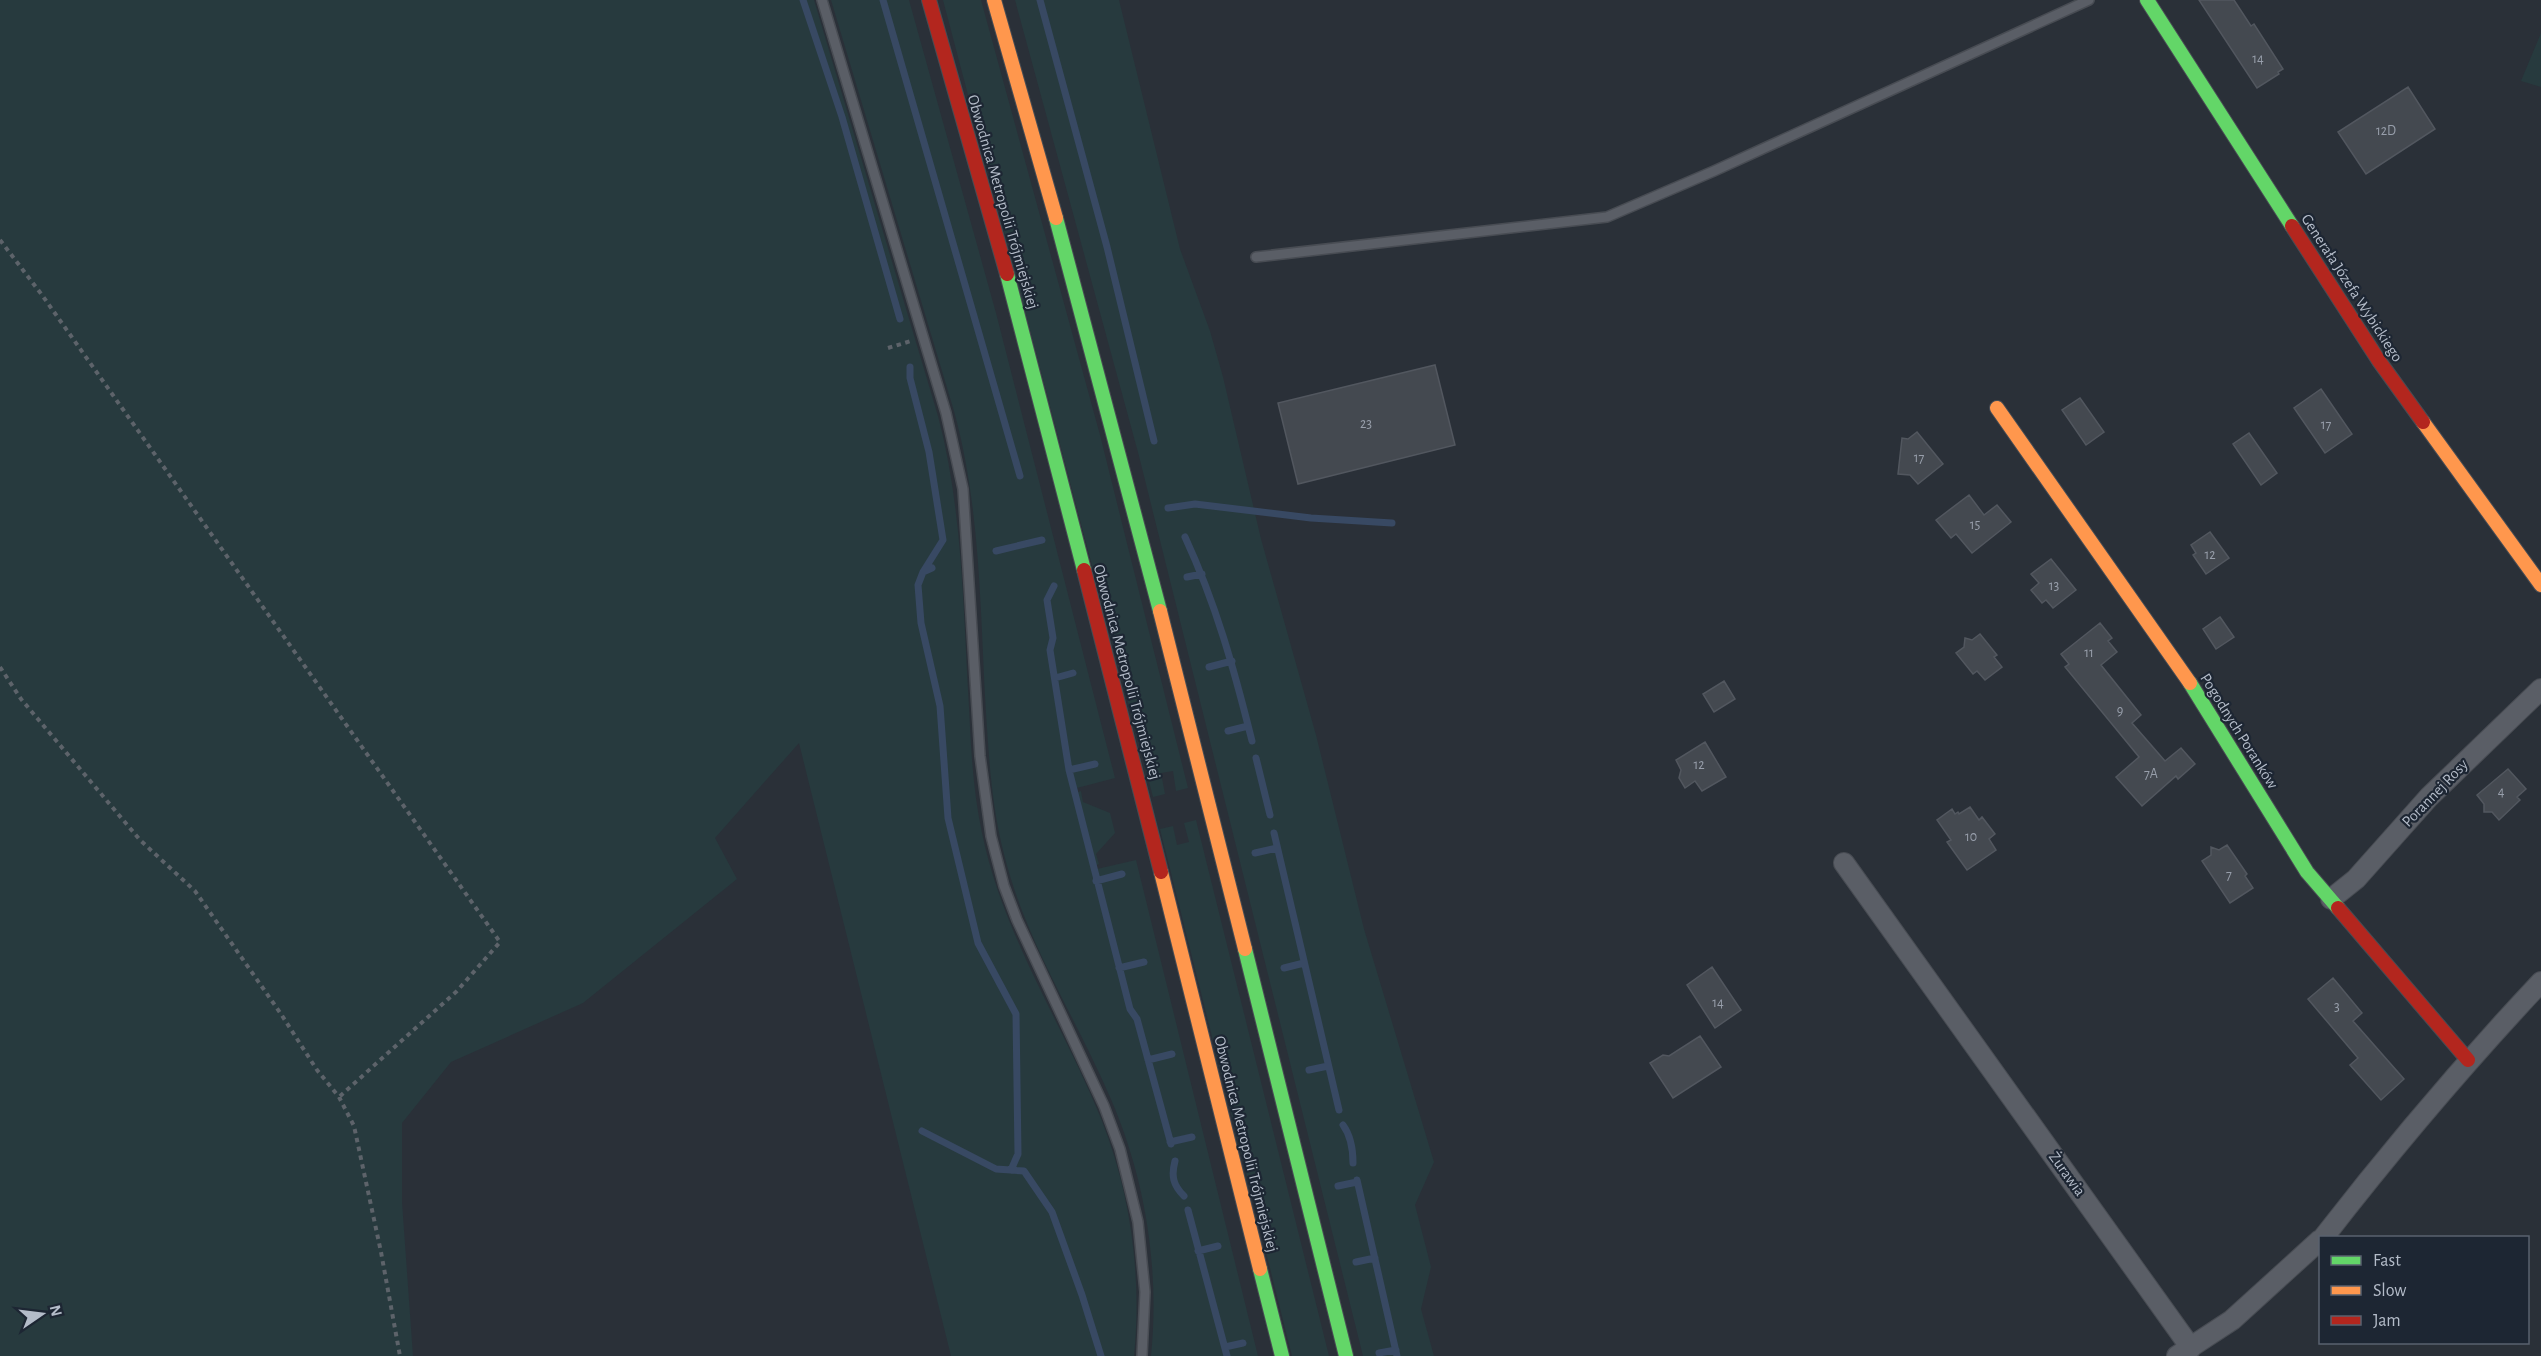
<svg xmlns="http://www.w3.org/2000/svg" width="2541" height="1356" font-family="'Alegreya Sans',sans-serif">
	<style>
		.green { fill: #273a3e }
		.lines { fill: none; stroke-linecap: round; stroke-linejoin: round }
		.stream { stroke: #384963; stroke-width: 7 }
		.building { fill: #444950; stroke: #52575f; stroke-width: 1.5 }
		.lane-casing { stroke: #484c53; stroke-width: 12 }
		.street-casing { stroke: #484c53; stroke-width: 22 }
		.fast-casing { stroke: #484c53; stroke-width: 16 }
		.slow-casing { stroke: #484c53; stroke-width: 16 }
		.jam-casing { stroke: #484c53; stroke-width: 16 }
		.path { stroke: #5d636a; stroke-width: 4; stroke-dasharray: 4.5 4.5; stroke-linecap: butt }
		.lane { stroke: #5a5e66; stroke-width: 9 }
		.street { stroke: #5a5e66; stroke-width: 20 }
		.fast { stroke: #63d668; stroke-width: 14 }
		.slow { stroke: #ff974d; stroke-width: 14 }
		.jam { stroke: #b3261e; stroke-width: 14 }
		.labels { text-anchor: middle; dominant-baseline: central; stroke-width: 4.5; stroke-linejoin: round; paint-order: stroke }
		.number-label { font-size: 14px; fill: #989fab }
		.street-label { font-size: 16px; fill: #b4bcc9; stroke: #1d2633 }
	</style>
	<rect width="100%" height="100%" fill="#2a3038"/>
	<path class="green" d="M0,0H814L938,416C963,511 963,609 969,707C971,749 973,791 982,833C1003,936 1063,1024 1102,1121C1131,1195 1142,1277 1134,1356H951L799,743L715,838L737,879L583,1003L451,1062L402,1123V1202L413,1356H0Z
		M831,0H909L996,313L1115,778L1077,788L1078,792L1081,791L1083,802L1110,813L1115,833L1096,854L1099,864L1096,865L1097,869L1136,860L1258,1356H1151C1160,1268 1145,1177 1110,1097C1075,1016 1025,940 1004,854C992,808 989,761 986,713C980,612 981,509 954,411Z
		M943,0H981L1100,435L1188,788L1176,791L1173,771L1161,773L1165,794L1153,797Z
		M1015,0H1119L1180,249L1210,331L1223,377L1261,539L1316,735L1364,929L1434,1162L1415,1205L1431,1267L1421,1309L1434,1356H1363L1139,456Z
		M2541,33V87L2521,81Z
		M1196,820L1329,1356H1292L1160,829L1173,826L1177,845L1189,842L1184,823Z"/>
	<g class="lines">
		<path class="stream" d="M803,0L842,117L900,319
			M883,0L1020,476
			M1040,0L1107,247L1154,441
			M910,367V378L929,452L943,540L923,572
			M1168,508L1195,504L1311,518L1392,523
			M1185,537C1216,604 1234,669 1252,741
			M996,551L1042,540
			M932,568L923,572L918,585L921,623L940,706L948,818L978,943L1016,1014L1018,1154L1011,1170
			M1187,577L1202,574
			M1054,586L1047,600L1053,638L1050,650L1069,770L1130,1009L1137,1019L1171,1144
			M1209,667L1232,661
			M1055,678L1073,673
			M1228,731L1248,726
			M1256,758L1270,815
			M1069,770L1095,764
			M1274,833L1339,1110
			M1255,853L1277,848
			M1096,881L1122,874
			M1119,968L1144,962
			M1284,968L1304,963
			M1148,1060L1172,1054
			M1309,1070L1328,1066
			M1343,1125C1351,1136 1353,1150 1353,1163
			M922,1131L996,1169L1024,1171L1052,1212L1082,1295L1101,1356
			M1170,1142L1192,1137
			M1175,1161C1171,1176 1173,1185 1184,1196
			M1357,1180L1397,1356
			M1338,1186L1357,1182
			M1188,1210L1227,1356
			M1198,1251L1218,1246
			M1356,1262L1375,1258
			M1225,1347L1243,1343
			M1379,1353L1396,1350"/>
	</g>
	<path class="building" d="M2199,0H2234L2251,26L2254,24L2283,69L2278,72L2279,74L2257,88Z
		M2408,87L2435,129L2366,174L2338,132Z
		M1435,365L1455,445L1298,484L1278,403Z
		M2321,389L2352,434L2325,453L2294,408Z
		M2080,398L2104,432L2086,445L2062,410Z
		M1917,432L1943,464L1918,484L1910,475L1898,474L1902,438L1908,439Z
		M2249,433L2277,473L2261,485L2233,444Z
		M1969,495L1984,515L1997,505L2011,522L1972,553L1956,534L1951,538L1936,520Z
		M2210,532L2229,558L2206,574L2193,555L2196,553L2191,545Z
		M2051,559L2076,590L2053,608L2046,600L2042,603L2031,590L2039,583L2031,574Z
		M2220,617L2234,637L2216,649L2203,629Z
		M2100,623L2112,638L2108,641L2117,652L2101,665L2141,715L2132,723L2165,761L2181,748L2195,764L2178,779L2176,776L2142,806L2116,777L2139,757L2065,667L2069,664L2061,654Z
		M1980,634L1997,655L1994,657L2002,667L1985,680L1977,671L1973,674L1956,653L1964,647L1965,638L1972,640Z
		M1724,681L1735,699L1714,712L1703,694Z
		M1705,742L1726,777L1702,791L1695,781L1685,788L1679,778L1681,770L1676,760Z
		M2508,769L2526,789L2517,797L2520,800L2499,820L2492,812H2484V804L2477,795Z
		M1970,807L1979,820L1982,817L1995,834L1989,839L1996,850L1967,870L1947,842L1951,840L1937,820L1952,809L1955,814L1958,812L1959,814Z
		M2227,845L2247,874L2245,876L2253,888L2230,903L2202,861L2211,855V847L2219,850Z
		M1712,967L1741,1010L1715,1028L1687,985Z
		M2333,978L2362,1013L2353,1021L2404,1079L2381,1100L2350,1065L2358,1058L2308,999Z
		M1700,1036L1721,1067L1673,1098L1650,1063L1663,1055L1669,1056Z"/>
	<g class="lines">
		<defs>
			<path id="lane" d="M822,0L946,413L963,489L980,756L991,836L1004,886L1017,920L1104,1106L1120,1149L1138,1222L1145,1292L1142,1356
				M1256,257L1607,217L1714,171L2089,0"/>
			<path id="street" d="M1844,863L2191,1348
				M2331,899L2356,879L2429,797L2541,689
				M2323,1238C2392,1149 2464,1064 2541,982
				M2177,1356L2232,1320L2320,1240"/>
			<path id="fast" d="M2147,0L2292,226
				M1056,218L1160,611
				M1007,274L1084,570
				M2190,683L2307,872L2338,908
				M1245,949L1346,1356
				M1260,1269L1282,1356"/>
			<path id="slow" d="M994,0L1056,218
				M1997,408L2190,683
				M2423,422L2541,585
				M1160,611L1245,949
				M1161,872L1260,1269"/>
			<path id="jam" d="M929,0L1007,274
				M2292,226L2379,361L2423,422
				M1084,570L1161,872
				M2338,908L2468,1060"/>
		</defs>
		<use href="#lane" class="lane-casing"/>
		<use href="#street" class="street-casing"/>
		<use href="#fast" class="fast-casing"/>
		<use href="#slow" class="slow-casing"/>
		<use href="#jam" class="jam-casing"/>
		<path class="path" d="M0,240L42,295L500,942L457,991L339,1097
			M888,348L911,341
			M0,667L21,699L140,840L195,891L281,1014L317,1070L339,1097L354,1126L381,1252L400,1356"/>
		<use href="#lane" class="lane"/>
		<use href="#street" class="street"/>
		<use href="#fast" class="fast"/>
		<use href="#slow" class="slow"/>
		<use href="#jam" class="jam"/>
	</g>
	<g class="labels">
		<g class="number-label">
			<text x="2258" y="59">14</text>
			<text x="2386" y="131">12D</text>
			<text x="1366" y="424">23</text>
			<text x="2326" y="425">17</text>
			<text x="1919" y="458">17</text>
			<text x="1975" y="525">15</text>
			<text x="2210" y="555">12</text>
			<text x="2054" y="586">13</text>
			<text x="2089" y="653">11</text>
			<text x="2120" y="711">9</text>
			<text x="1699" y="765">12</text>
			<text x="2151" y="774">7A</text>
			<text x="2501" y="792">4</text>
			<text x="1971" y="837">10</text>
			<text x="2229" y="875">7</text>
			<text x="1718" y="1003">14</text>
			<text x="2337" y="1007">3</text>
		</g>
		<g class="street-label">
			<text transform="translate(1003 202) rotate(74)">Obwodnica Metropolii Trójmiejskiej</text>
			<text transform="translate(2352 288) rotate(57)">Generała Józefa Wybickiego</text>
			<text transform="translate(1127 672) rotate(75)">Obwodnica Metropolii Trójmiejskiej</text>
			<text transform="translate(2239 731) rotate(58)">Pogodnych Poranków</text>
			<text transform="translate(2435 793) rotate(-46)">Porannej Rosy</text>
			<text transform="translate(1246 1144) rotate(76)">Obwodnica Metropolii Trójmiejskiej</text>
			<text transform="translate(2067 1174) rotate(54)">Żurawia</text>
		</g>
	</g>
	<rect x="2319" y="1236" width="210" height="108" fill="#1d2633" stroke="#59626f" stroke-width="1.5"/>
	<rect x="2331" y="1256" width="30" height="9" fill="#63d668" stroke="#59626f" stroke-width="1.5"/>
	<text x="2373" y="1266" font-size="18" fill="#b4bcc9">Fast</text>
	<rect x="2331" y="1286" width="30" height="9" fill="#ff974d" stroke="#59626f" stroke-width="1.5"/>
	<text x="2373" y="1296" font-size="18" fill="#b4bcc9">Slow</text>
	<rect x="2331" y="1316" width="30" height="9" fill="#b3261e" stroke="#59626f" stroke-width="1.5"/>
	<text x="2373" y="1326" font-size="18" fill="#b4bcc9">Jam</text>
	<g transform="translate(42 1314) rotate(76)" stroke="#1d2633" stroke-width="4.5" paint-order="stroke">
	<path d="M0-4.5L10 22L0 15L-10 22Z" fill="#b4bcc9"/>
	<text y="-9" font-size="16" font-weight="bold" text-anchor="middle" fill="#b4bcc9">N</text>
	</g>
</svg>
